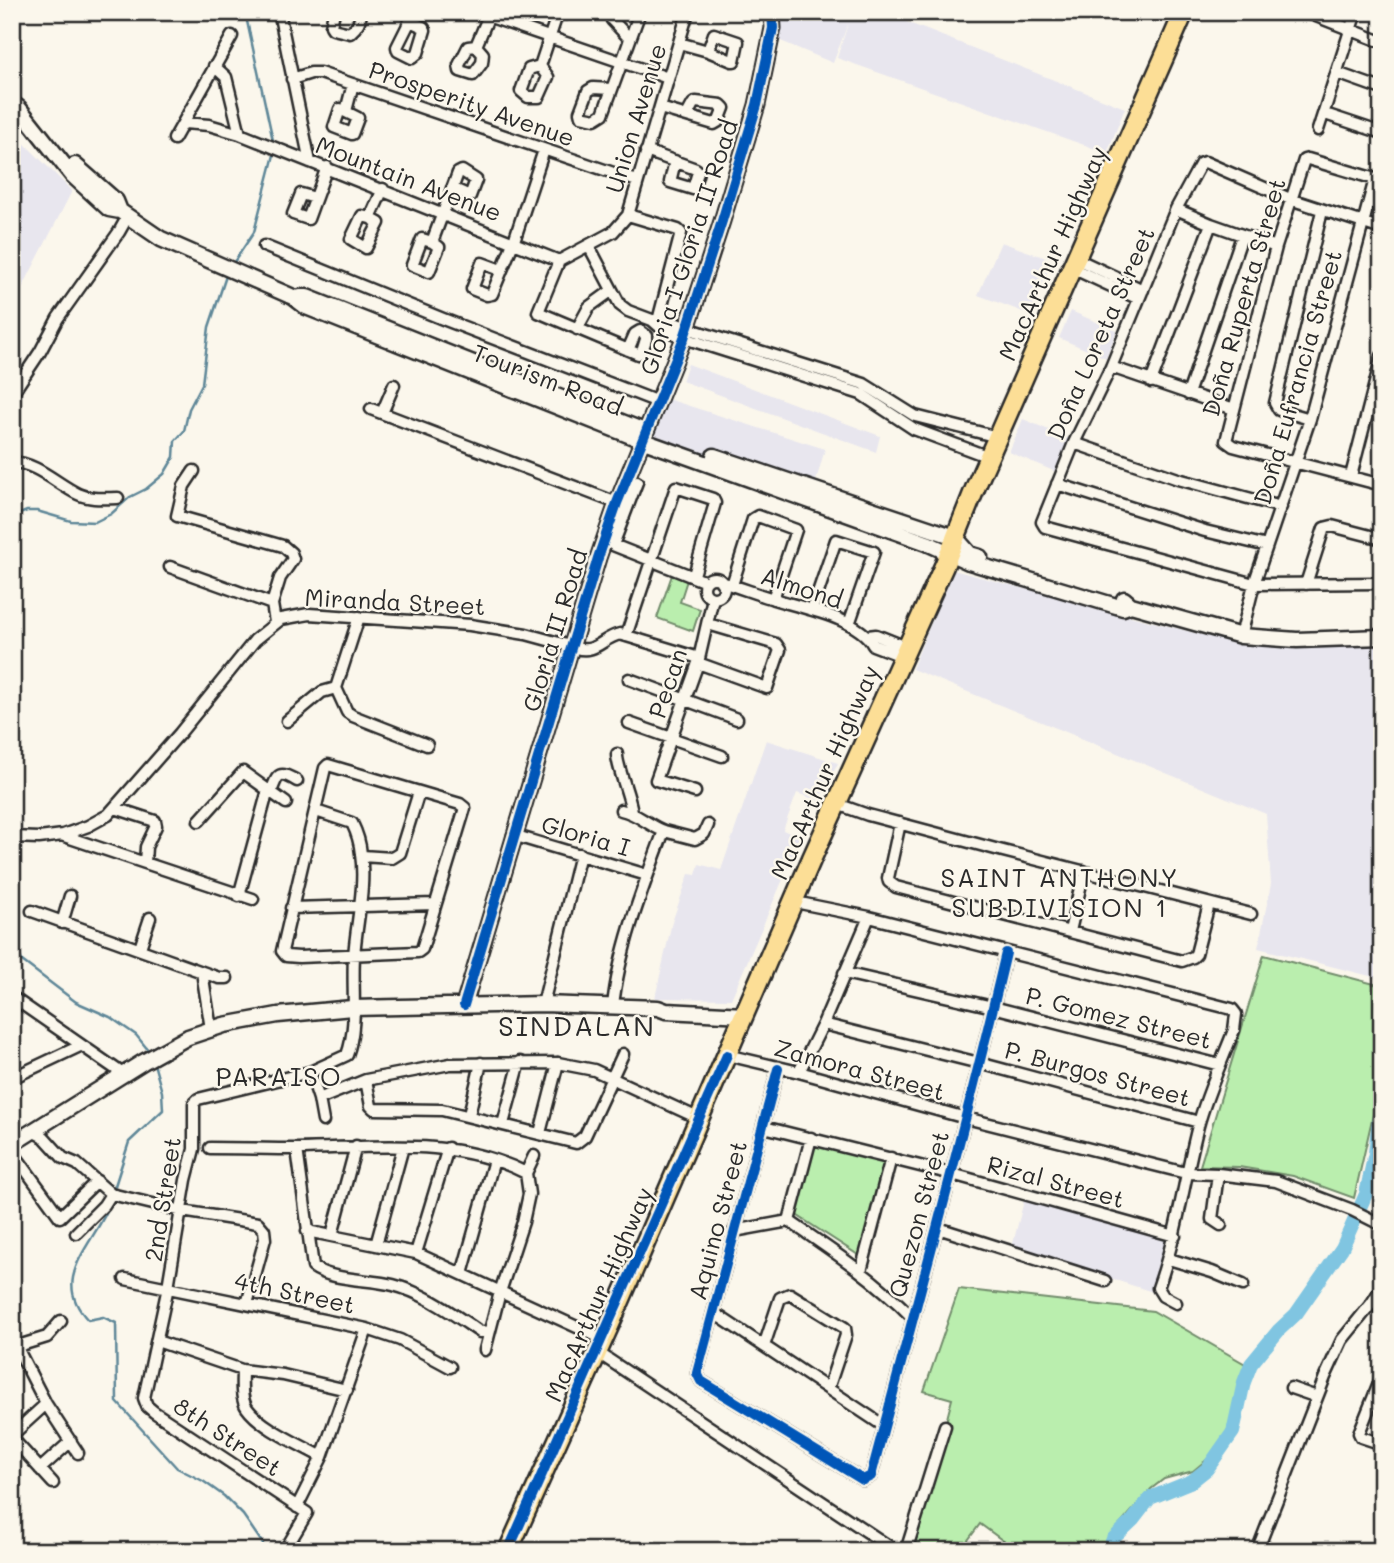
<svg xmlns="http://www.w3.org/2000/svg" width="1394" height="1563" font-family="Mali,sans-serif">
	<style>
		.built { fill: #e8e6ee }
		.green { fill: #baeeae; stroke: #728c6c; stroke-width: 2 }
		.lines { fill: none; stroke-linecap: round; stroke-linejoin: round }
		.stream { stroke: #5e8798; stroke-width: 2.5 }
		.river { stroke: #80c5e1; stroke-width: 14 }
		.street-casing { stroke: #2b2b2b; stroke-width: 15 }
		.secondary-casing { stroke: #2b2b2b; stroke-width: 19 }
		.highway-casing { stroke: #2b2b2b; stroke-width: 23 }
		.street { stroke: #fbf7ec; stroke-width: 10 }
		.secondary { stroke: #fbf7ec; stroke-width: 14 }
		.highway { stroke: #fcde96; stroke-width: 18 }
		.cycleway-casing { stroke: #fbf7ec; stroke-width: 15 }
		.cycleway { stroke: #0057b8; stroke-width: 10 }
		.labels { text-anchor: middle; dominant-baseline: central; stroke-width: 5; stroke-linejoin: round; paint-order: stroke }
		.street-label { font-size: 24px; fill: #2b2b2b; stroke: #fbf7ec }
		.neighbourhood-label { font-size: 26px; letter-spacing: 2px; fill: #2b2b2b; stroke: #fbf7ec }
		.quarter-label { font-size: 28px; letter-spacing: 2px; fill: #2b2b2b; stroke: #fbf7ec }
	</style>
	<rect width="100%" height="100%" fill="#fbf7ec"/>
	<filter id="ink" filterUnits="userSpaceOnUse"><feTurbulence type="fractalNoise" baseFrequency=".0143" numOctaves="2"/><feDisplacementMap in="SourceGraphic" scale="14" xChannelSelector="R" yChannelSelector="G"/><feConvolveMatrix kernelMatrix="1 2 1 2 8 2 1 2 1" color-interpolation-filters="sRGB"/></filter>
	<g filter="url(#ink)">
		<path class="built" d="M774,12H881L1125,108L1107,153L837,58L849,21L833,63L776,39Z
			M12,131L72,191L12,308Z
			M1001,242L1052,260L1031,315L978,295Z
			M1071,311L1117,331L1106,358L1059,338Z
			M688,364L880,436L876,452L682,381Z
			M658,396L825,449L812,495L644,437Z
			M1023,419L1070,439L1056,472L1009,452Z
			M953,570L1241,645H1382V979L1258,948L1271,884L1266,814L912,669Z
			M766,740L838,763L819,801L797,793L783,830L801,838L731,999L655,998L672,922L689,874L696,875L699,864L721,870Z
			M1025,1197L1170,1237L1156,1293L1012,1247Z"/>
		<path class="green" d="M672,575L687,580L680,602L700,609L693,631L657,618Z
			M1264,955L1382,986V1085L1375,1106L1354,1198L1293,1176L1239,1167L1200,1166Z
			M813,1138L885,1156L863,1258L795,1214Z
			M959,1289L1153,1311L1247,1365L1228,1432L1211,1456L1193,1471L1164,1479L1151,1489L1118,1527L1102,1551H1017L980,1524L960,1551H913L952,1399L924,1391Z"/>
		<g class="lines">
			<path class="stream" d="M245,12L274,145
				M232,265L254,232L275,151
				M12,517L27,511H37L71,521L95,522L111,514L130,497L146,489L164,474L174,457L175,441L184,431L189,409L202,384L209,327L227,273
				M12,939L22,961L76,1002L110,1017L136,1035L149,1051
				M113,1192L129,1142L163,1110L162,1092L153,1060
				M111,1202C95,1244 48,1278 88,1320L103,1317L116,1323L117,1402L177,1468L203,1481L224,1496L243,1515L263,1544L261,1551"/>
			<path class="river" d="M1108,1551L1113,1539L1133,1520L1150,1498L1192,1481L1207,1469L1233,1432L1244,1382L1251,1364L1279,1330L1296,1314L1342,1248L1366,1194L1375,1153L1379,1120L1382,1114"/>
			<defs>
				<path id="street" d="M279,12L310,162
					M334,12L331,26L333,29L350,33C356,28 361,21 361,12
					M476,12L668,78
					M559,12L566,14L568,12
					M615,12L612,20L629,38
					M1306,12L1382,42
					M410,21L423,27L425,30L418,53L412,58L398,51L397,47Z
					M679,43L708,51L732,61H734L738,42L714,34L708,51
					M476,46L483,54L482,63L473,75L460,71L459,65L468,47Z
					M476,46L490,13
					M214,66L226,77L240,134
					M540,66L548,77L539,97H528L521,91L529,69Z
					M540,66L558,12
					M1337,73L1382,89
					M292,79L311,73H320L637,181
					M611,89L593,88L588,91L580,112L581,116L595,119L603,114L640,12
					M660,108L714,124L719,121L724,108L721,105L696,102L693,104L687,115
					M340,109L358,118L352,134L334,127Z
					M346,111L353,84
					M1325,114L1382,133
					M184,123L209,125L240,134L559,261L613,232L628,215L688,12
					M1318,130L1356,12
					M174,139L232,36
					M646,151L696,169L698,172L693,189L670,182L675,161
					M1382,181L1308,159L1304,160L1276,247L1226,441L1233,446L1382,485
					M315,198L301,194L293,214L308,219L327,167
					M1176,209L1211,224L1276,247
					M628,215L678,230L681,233L659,317
					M362,216L370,218L379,223L366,248L351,239Z
					M370,218L383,189
					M1382,229L1290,199L1205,162L1201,163L1176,209L1111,367L1074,443L1042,522L1045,527L1254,584L1382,583
					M422,239L432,242L439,247L429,272L412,265Z
					M432,242L458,173L462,171L476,180L470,196L452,188
					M264,246L443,319L658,402
					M589,246L620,305L628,311L652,320L660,327L684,338L861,394L914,429L989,457
					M1077,259L1143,290
					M559,261L538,312L638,354L642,352L647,336L640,331L635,334L628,350
					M1072,268L1139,299
					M501,270L482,263L472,289L487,295L492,294L514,241L544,150
					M652,320L662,318L687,328L864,384L915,416L998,437
					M577,329L589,307L611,291
					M1111,367L1234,409
					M1151,382L1211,224
					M12,394L40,352L58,318L119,232L128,216
					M1188,394L1242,236
					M371,409L617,503
					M382,413L394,385
					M1310,419L1279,410L1275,403L1322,211
					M1074,443L1178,479L1281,507
					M12,462C37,463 57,484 78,494C91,500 105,498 118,498
					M194,471L184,486L177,516L283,546L291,553L293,559L280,578L272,604
					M1351,476L1382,356
					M637,482L613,545L706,582
					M1057,484L1205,531L1267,546
					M170,567L272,604L275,622
					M704 588a10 10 0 1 1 20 0a10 10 0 1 1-20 0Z
					M721,582C739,587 756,594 774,599C802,608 859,618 873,645L902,656
					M1306,584L1324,528L1332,526L1382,539
					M732,585L753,519L758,516L796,530L773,599
					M812,610L836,540L874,552L849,624
					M626,636L676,487L713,499L715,503L694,575
					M868,636L876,635L906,647
					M1241,636L1254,584L1310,419L1375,179
					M576,648C596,654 602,638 620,634L699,658
					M698,663L767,688L780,650L776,644L708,624
					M629,679L737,719
					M336,688L359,617
					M287,721L322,692L336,688L347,712L353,716L427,745
					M629,723L722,756
					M617,754C616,764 630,797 632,812
					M328,765L460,804L465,808L422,949L418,952L299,957L286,956L282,951L325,768Z
					M271,792C278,774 278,770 297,781
					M695,792L656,780L698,663L713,598
					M837,804L868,815L1003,851L1251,914
					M115,808L155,821L156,826L146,847L145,863
					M621,810C637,813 648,825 664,831
					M199,821L243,772L286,803
					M900,823L888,878L889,882L896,887L1182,961L1193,957L1196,954L1209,904
					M513,835L647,875
					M64,836L253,899
					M12,837L39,838L63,835L88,826L108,815L180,733L255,640L281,619L309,614L470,625L526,634L570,646
					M362,856L392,858L400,853L419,792
					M239,896L268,790
					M795,902L869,917L1232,1009L1236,1014L1234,1030C1222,1061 1207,1093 1198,1126C1184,1180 1177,1235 1158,1288L1163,1296L1176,1303
					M291,908L435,904
					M32,911L219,978H227
					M62,923L70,896
					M1070,931L1084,871
					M140,948L150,918
					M202,972L211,1029
					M844,973L993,1007L1220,1065
					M12,997L123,1074
					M543,1004L580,854
					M613,1006C619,948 644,885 664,831L695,839L704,834L708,825
					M823,1024L979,1063L1199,1122
					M727,1055L799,1072L966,1118L1186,1173L1218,1174L1276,1181L1352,1210L1382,1225
					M778,1069L697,1373L701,1381L863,1480L871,1476C917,1302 965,1128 1006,953
					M310,1072L319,1099L323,1121
					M799,1072L823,1024L869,917
					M12,1078L80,1046
					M366,1080L371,1106L374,1109L442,1110L576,1143L585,1136L623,1054
					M319,1099L366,1080L450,1064L558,1063L594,1070L698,1118
					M469,1115L481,1063
					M503,1124L520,1062
					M764,1127L952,1174L1175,1236
					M34,1132L44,1137L63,1158L77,1164L111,1194
					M540,1133L558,1063
					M210,1148C239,1148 268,1149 297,1149C373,1148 454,1136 526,1173
					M297,1149L313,1267C332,1281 370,1279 393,1285C425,1293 453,1314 480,1332L490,1331
					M12,1151L60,1217L97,1181
					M1218,1174L1212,1219L1221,1225
					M789,1221L811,1138
					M938,1228L1105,1281
					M307,1231L416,1253L603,1339
					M734,1231L789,1221C833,1251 875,1279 912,1317
					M76,1233L104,1205L111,1194L182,1211L258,1223L264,1230L265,1239L247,1304
					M332,1235L356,1146
					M376,1245L403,1147
					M416,1253L448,1148
					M1169,1259L1212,1272L1243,1285
					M861,1271L891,1158
					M462,1274L494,1160
					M125,1279L367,1329L400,1340L450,1367
					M714,1313L884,1426
					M12,1338L46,1404L78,1453
					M157,1341L242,1370C242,1381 240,1398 247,1408C261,1428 301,1445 322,1457
					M18,1346L47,1337L61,1321
					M764,1346L780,1298L790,1294L845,1328L846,1335L828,1389
					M485,1350L500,1292L523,1222L529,1194L526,1173L534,1156
					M597,1352L896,1551
					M242,1370L283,1375L347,1390
					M1382,1376L1359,1433L1361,1437L1382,1444
					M1291,1388L1317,1397
					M12,1435L46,1404
					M12,1438L53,1483
					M40,1469L71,1441
					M297,1507L322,1457L367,1329
					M285,1550L307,1513L154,1412L147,1406L144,1398L168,1287L186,1180L194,1149V1103L198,1099L310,1072L347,1055C358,1026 352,989 354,957C356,923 366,888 361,854C360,842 357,833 352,823L316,811
					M906,1551L945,1426
					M1257,1551L1325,1377L1342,1340L1372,1303L1382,1287"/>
				<path id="secondary" d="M12,103L19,108L72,175L109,209L120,211L161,239L293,297L306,307L641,440L927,543L969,562L1123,608L1131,605
					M75,165L116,201L120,211
					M300,297H307L642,430
					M714,456L955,537L970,554L980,557
					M1124,599L1131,605L1241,636L1297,640L1382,637
					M464,1005L598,558L617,503L684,338L722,221L757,105L773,28L772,12
					M12,1144L143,1062L188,1037L224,1025L278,1015L352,1008L543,1004L658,1008L666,1011L745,1015"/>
				<path id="highway" d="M508,1551L610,1324L812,858L944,566L976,486L1184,12"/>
			</defs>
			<use href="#street" class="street-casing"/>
			<use href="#secondary" class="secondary-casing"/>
			<use href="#highway" class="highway-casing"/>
			<use href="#street" class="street"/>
			<use href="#secondary" class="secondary"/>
			<use href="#highway" class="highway"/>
			<defs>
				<path id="cycleway" d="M464,1005L598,558L617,503L684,338L722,221L757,105L773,28L772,12
					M778,1069L697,1373L701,1381L863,1480L871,1476C917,1302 965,1128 1006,953
					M508,1551L727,1055"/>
			</defs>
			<use href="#cycleway" class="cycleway-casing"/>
			<use href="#cycleway" class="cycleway"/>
		</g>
	</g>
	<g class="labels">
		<g class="street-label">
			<text transform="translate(472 103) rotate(19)">Prosperity Avenue</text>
			<text transform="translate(635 118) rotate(-73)">Union Avenue</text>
			<text transform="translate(409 178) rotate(21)">Mountain Avenue</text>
			<text transform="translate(688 247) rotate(-72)">Gloria I Gloria II Road</text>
			<text transform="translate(1052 253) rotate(-66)">MacArthur Highway</text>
			<text transform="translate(1243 297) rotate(-74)">Doña Ruperta Street</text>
			<text transform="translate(1100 333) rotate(-66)">Doña Loreta Street</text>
			<text transform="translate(1297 377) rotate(-74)">Doña Eufrancia Street</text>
			<text transform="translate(548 379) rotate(21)">Tourism Road</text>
			<text transform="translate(802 587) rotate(18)">Almond</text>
			<text transform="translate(395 601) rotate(3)">Miranda Street</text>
			<text transform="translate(554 630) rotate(-73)">Gloria II Road</text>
			<text transform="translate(667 683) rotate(-71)">Pecan</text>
			<text transform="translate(824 772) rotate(-66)">MacArthur Highway</text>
			<text transform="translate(586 835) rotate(16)">Gloria I</text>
			<text transform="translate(1119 1017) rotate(14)">P. Gomez Street</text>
			<text transform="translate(860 1069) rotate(15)">Zamora Street</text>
			<text transform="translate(1098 1073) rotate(15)">P. Burgos Street</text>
			<text transform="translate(1056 1181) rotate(15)">Rizal Street</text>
			<text transform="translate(162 1199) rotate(-81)">2nd Street</text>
			<text transform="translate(918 1214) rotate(-75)">Quezon Street</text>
			<text transform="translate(717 1220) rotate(-75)">Aquino Street</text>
			<text transform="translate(295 1292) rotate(12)">4th Street</text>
			<text transform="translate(598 1294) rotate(-66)">MacArthur Highway</text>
			<text transform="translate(228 1436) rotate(33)">8th Street</text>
		</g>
		<g class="neighbourhood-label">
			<text x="1060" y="877">SAINT ANTHONY<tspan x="1060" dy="30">SUBDIVISION 1</tspan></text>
			<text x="279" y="1076">PARAISO</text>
		</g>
		<g class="quarter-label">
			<text x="577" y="1025">SINDALAN</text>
		</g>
	</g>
	<rect width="1394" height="1563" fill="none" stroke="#fbf7ec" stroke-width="42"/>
	<rect x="21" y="21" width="1352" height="1521" fill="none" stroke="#2b2b2b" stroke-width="2.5" filter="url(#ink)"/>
</svg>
